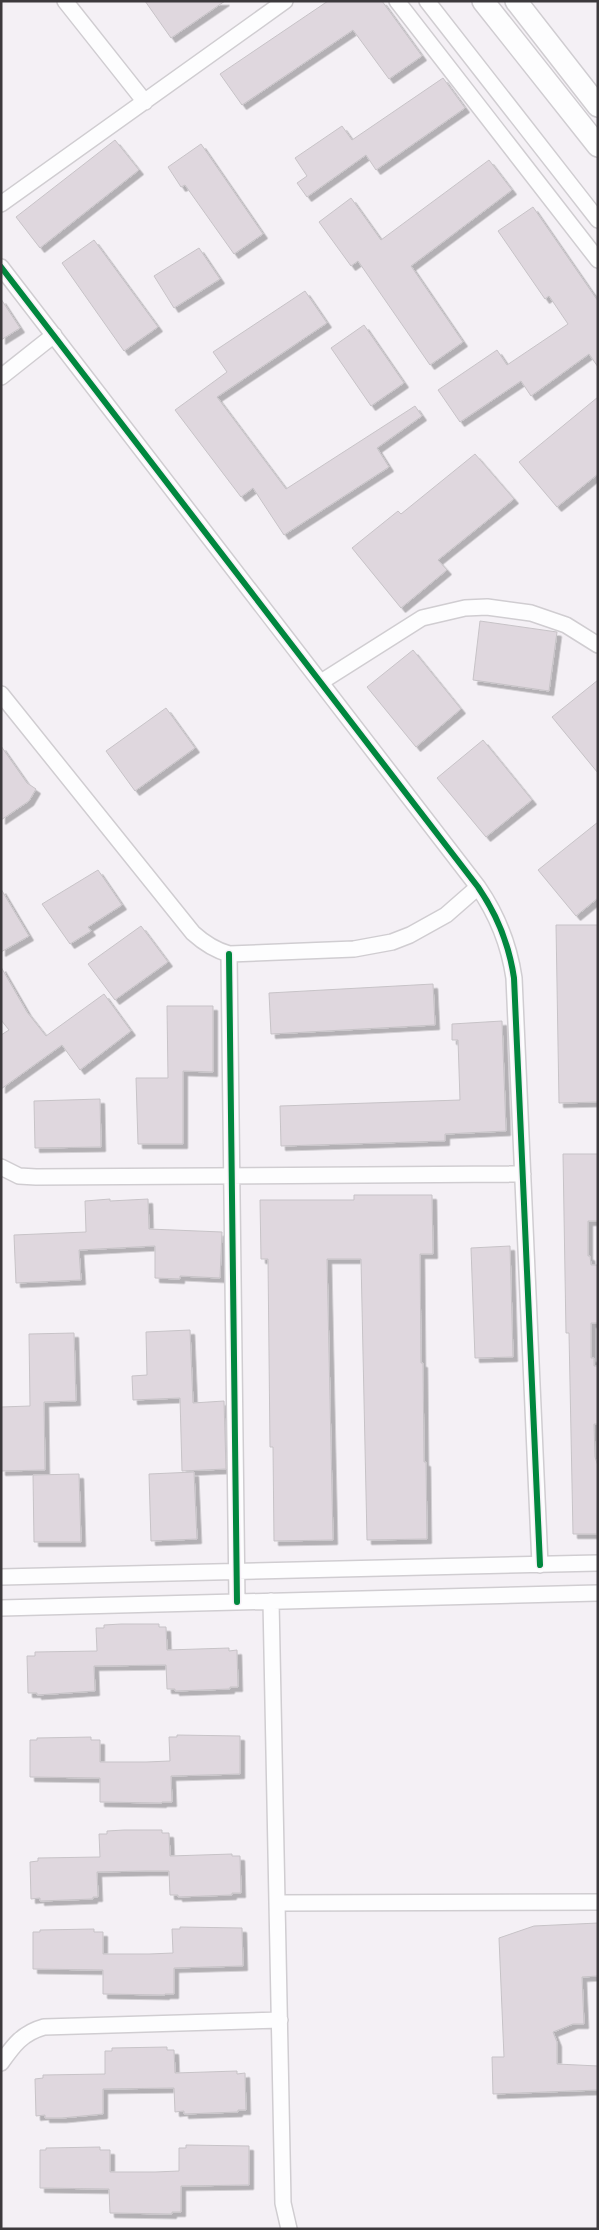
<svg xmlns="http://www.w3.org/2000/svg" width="599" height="2230" font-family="'Golos Text',sans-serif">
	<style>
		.building { fill: #dfd7de; stroke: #c7c3c7; filter: url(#shadow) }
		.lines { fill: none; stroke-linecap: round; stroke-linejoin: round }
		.street-casing { stroke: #d0cdd1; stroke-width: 18 }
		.secondary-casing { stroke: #d0cdd1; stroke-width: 24 }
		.street { stroke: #fdfdfe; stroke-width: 15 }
		.secondary { stroke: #fdfdfe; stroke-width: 21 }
		.cycleway-casing { stroke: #f5eff6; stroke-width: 9 }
		.cycleway { stroke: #00873e; stroke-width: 6 }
	</style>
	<defs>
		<filter id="shadow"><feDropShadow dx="4.5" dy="4.5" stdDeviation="0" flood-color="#0004"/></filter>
	</defs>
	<rect width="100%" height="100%" fill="#f4f0f5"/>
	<path class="building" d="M145,1H225L171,38Z
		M328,1H382L422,56L389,79L353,30L242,105L220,74Z
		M443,78L465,108L376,170L366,155L307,197L297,183L307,176L295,158L342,126L352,140Z
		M115,140L139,170L40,248L16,217Z
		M201,144L263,234L234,254L185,185L181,187L168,167Z
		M489,160L512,190L411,266L463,342L430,365L358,261L351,266L319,222L351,198L381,240Z
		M533,207L598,301V367L589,354L531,396L521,381L460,422L438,390L497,350L507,365L568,324L549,296L545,299L498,231Z
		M94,240L158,327L124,351L62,263Z
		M199,248L220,279L174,308L154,276Z
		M305,291L327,323L217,397L286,489L415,406L422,416L377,448L389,467L284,535L253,488L241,497L175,410L227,372L213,352Z
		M1,299L20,328L1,340Z
		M364,325L404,383L371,406L331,348Z
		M598,397V474L557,507L519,462Z
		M475,454L514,499L438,560L447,570L401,608L352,548L398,511L401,514Z
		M480,621L557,632L549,691L473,680Z
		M413,650L461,709L416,747L367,687Z
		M598,680V773L552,717Z
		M166,708L195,748L135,791L106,751Z
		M483,740L532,800L486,837L437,778Z
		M1,746L27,783L36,789L29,801L1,820Z
		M598,822V898L576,916L538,870Z
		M98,870L122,905L88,927L91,931L70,944L42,904Z
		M1,889L29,936L1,952Z
		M556,925H598V1102L559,1103Z
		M141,926L168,962L115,1000L88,964Z
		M1,967L27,1012L46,1036L104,994L131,1031L80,1070L62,1045L1,1089V1035L9,1030L1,1020Z
		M433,984L435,1025L271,1034L269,993Z
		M167,1006H213V1072L183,1071V1144H138L136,1078H168Z
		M502,1021L506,1131L445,1134V1141L281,1146L280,1106L460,1100L458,1040H452V1024Z
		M100,1099L101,1147L35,1148L34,1101Z
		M563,1154H598V1221H588V1256H590L591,1265H598V1323H591V1358H594V1366H598V1424H594L595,1457L598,1466L597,1534H573L569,1333H566Z
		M354,1195H432L433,1254H420L421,1363H423L424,1462H426L427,1539L367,1540L361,1259H327L333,1540L274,1541L273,1447H270L268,1259H261L260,1200H354Z
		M110,1199V1201L148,1199L149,1229L222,1232L220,1278L180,1276V1279L155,1278V1246L79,1250L81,1280L16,1283L14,1235L86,1232L85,1201Z
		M510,1246L513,1357L475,1358L471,1248Z
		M190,1330L193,1403L224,1401L226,1469L182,1471L180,1398L133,1400L132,1376L147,1375L146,1332Z
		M74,1333L76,1401L44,1402L45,1470L1,1471V1407L30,1406L29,1334Z
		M194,1472L197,1539L151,1541L149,1474Z
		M79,1474L81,1542H34L33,1475Z
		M121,1624H159V1627H166L167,1650L229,1648V1651L237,1650L238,1687H230V1689L175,1691V1689H167L166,1665L94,1666L95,1691L37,1695V1693H28L27,1656H35V1652L97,1651L96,1628H104V1625Z
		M177,1735L240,1736V1774L171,1776L172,1802H162V1803L100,1802V1778L30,1777V1740H37V1738L91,1737V1740H100V1762H146L170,1761L169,1737H177Z
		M124,1830H162V1833H169L170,1856L232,1854V1856H240L241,1893H232V1895L178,1897V1895H170L169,1871H146L97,1872L98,1897H93V1899L40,1901V1898L31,1899L30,1862L38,1861V1858L100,1857L99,1834H107V1831Z
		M598,1923V1976L582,1977L584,2024H573L553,2032L557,2042V2064L598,2066V2090L493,2094L492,2057H504L499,1938L534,1926Z
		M180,1927L242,1928L243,1966L174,1968V1994H165V1995L103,1994V1970L33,1969V1932H40V1930L94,1929V1932H103V1954H149L173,1953L172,1929H180Z
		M167,2047V2050H174L175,2073L237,2071V2074L245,2073L246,2110H238V2112L184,2114V2111L175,2112L174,2088L103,2089V2114L62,2118H45V2115L36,2116L35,2079L43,2078V2075L105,2074V2051H112V2048Z
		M186,2145L249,2146V2185L181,2186V2212H172V2214L110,2213L109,2189L40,2188V2150H46V2148L100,2147V2150H110V2172H155L179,2171V2148H186Z"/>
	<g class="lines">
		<defs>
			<path id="street" d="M65,1L145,102
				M397,1L598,260
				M427,1L598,220
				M1,204L285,1
				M1,267L478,887C498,916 509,944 514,978L540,1565
				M1,377L54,335
				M321,682L422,618L465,608L487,607L531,613L566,625L598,645
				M1,694L193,933C204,943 215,950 229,954L354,949L392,942L410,935L446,915L478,887
				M229,954L237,1602
				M1,1167L19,1176L36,1177L523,1174
				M1,1577L598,1563
				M271,1601L283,2203L289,2229
				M1,1608L598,1593
				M277,1903L598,1902
				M1,2063C13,2046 22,2033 44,2027L280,2020"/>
			<path id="secondary" d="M483,1L598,146
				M516,1L598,106"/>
		</defs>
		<use href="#street" class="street-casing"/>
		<use href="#secondary" class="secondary-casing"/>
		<use href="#street" class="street"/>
		<use href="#secondary" class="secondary"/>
		<defs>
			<path id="cycleway" d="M1,267L478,887C498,916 509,944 514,978L540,1565
				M229,954L237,1602"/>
		</defs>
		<use href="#cycleway" class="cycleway-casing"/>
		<use href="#cycleway" class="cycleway"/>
	</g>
	<rect width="599" height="2230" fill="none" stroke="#3c393c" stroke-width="5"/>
</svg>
